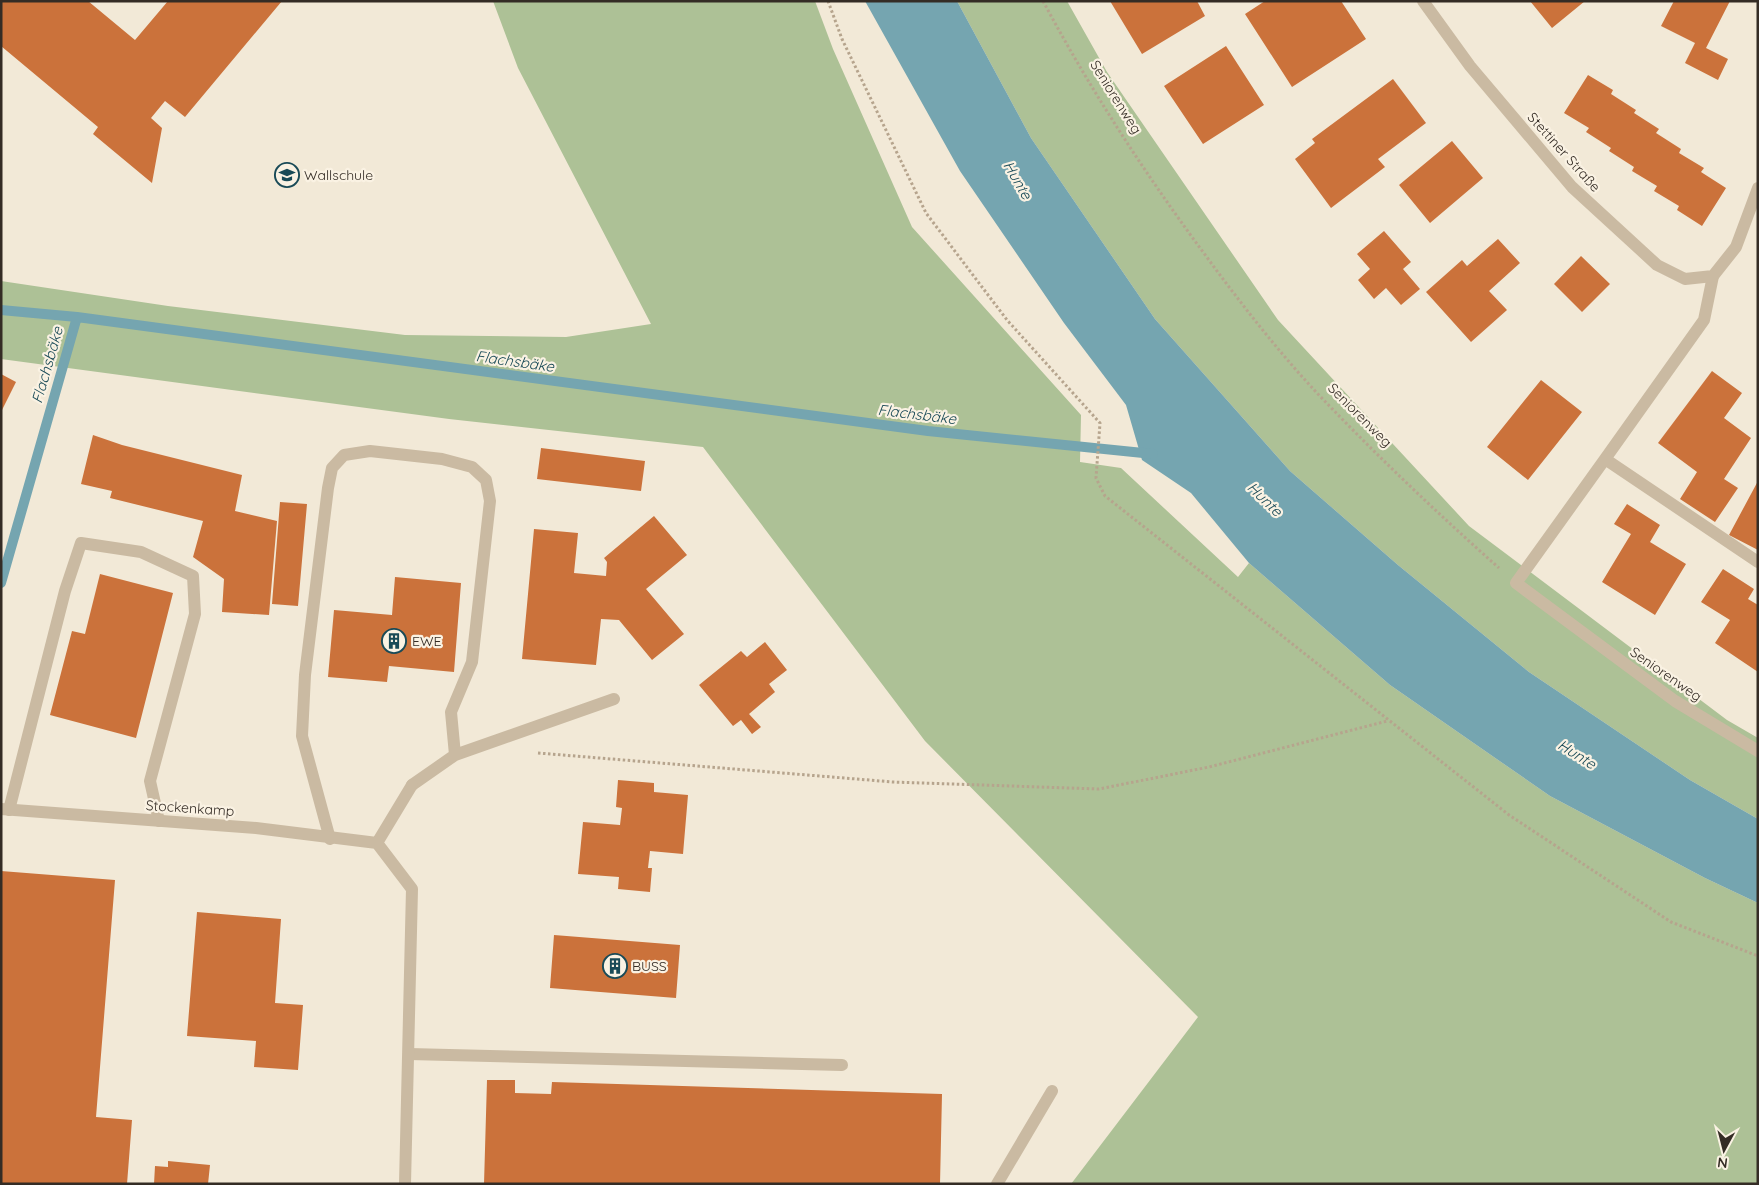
<svg xmlns="http://www.w3.org/2000/svg" width="1759" height="1185" font-family="Quicksand,sans-serif">
	<style>
		.green { fill: #adc196 }
		.water { fill: #75a5b0 }
		.lines { fill: none; stroke-linecap: round; stroke-linejoin: round }
		.stream { stroke: #75a5b0; stroke-width: 10 }
		.building { fill: #cb723b }
		.path { stroke: #b6a48d; stroke-width: 3; stroke-dasharray: 2.5 2.5; stroke-linecap: butt }
		.lane { stroke: #cabaa2; stroke-width: 12 }
		.street { stroke: #cabaa2; stroke-width: 12 }
		.labels { text-anchor: middle; dominant-baseline: central; stroke-width: 4.5; stroke-linejoin: round; paint-order: stroke }
		.street-label { font-size: 14px; fill: #342c25; stroke: #faf2e3 }
		.poi-label { font-size: 14px; fill: #342c25; stroke: #faf2e3; text-anchor: start }
		.water-label { font-size: 15px; font-style: italic; fill: #194a57; stroke: #faf2e3 }
	</style>
	<rect width="100%" height="100%" fill="#f2e9d7"/>
	<path class="green" d="M493,1H815L833,49L912,227L1081,415L1080,462L1121,468L1238,577L1249,563L1390,685L1550,796L1705,878L1758,903V1184H1071L1198,1017L925,741L703,447L449,419L1,359V281L168,306L405,335L566,337L651,324L518,68Z
		M957,1H1067L1107,72L1278,320L1469,526L1727,720L1758,738V819L1690,780L1529,672L1398,565L1290,471L1155,319L1031,138Z"/>
	<path class="water" d="M865,1H957L1031,138L1155,319L1290,471L1398,565L1529,672L1690,780L1758,819V903L1705,878L1550,796L1390,685L1249,563L1191,493L1142,460L1126,405L1064,323L960,171Z"/>
	<g class="lines">
		<path class="stream" d="M1,310L77,317
			M1,583L77,317L928,431L1153,454"/>
	</g>
	<path class="building" d="M1,1H88L135,40L168,1H282L185,117L165,101L151,118L162,128L152,183L93,134L98,127L1,46Z
		M1110,1H1197L1205,16L1142,54Z
		M1265,1H1341L1366,39L1292,87L1245,14Z
		M1530,1H1585L1552,28Z
		M1674,1H1730L1706,48L1728,59L1718,80L1685,63L1695,43L1661,26Z
		M1226,46L1264,105L1203,144L1164,86Z
		M1588,75L1613,90L1611,94L1636,110L1634,113L1659,129L1656,133L1681,149L1679,153L1704,168L1701,172L1726,188L1702,226L1677,210L1679,206L1654,191L1657,186L1632,171L1634,167L1609,151L1611,148L1586,132L1589,128L1564,113Z
		M1393,79L1426,123L1378,159L1385,167L1331,208L1295,159L1315,143L1312,139Z
		M1452,141L1483,178L1430,223L1399,185Z
		M1384,231L1411,262L1403,269L1420,289L1401,305L1386,288L1374,299L1358,280L1370,269L1357,254Z
		M1498,239L1520,263L1489,291L1507,310L1471,342L1426,292L1462,260L1467,266Z
		M1581,256L1610,284L1582,312L1554,284Z
		M1712,371L1742,393L1724,418L1751,438L1724,479L1738,488L1715,522L1680,499L1697,472L1658,443Z
		M1,374L16,382L1,412Z
		M1541,380L1582,412L1528,480L1487,447Z
		M93,435L122,445L242,475L235,511L277,521L269,615L222,612L224,579L193,557L203,521L110,498L112,491L81,484Z
		M541,448L645,461L641,491L537,479Z
		M1758,481V550L1729,535Z
		M280,502L307,504L298,606L272,604Z
		M1627,504L1660,525L1650,542L1686,564L1655,615L1602,582L1631,534L1614,524Z
		M654,516L687,555L646,589L684,634L652,660L619,620L601,619L596,665L522,659L534,529L578,533L574,573L606,576L607,562L604,558Z
		M1723,569L1754,589L1748,599L1758,605V672L1715,643L1730,620L1701,602Z
		M100,574L173,593L136,738L50,715L72,631L85,634Z
		M395,577L461,583L454,672L389,666L387,682L328,677L334,610L392,615Z
		M765,642L787,670L769,684L775,692L749,714L761,727L752,734L741,720L733,726L699,685L741,651L747,657Z
		M618,780L654,783V792L688,795L683,854L650,851L648,868H652L650,892L618,889L619,877L578,874L583,822L620,825L622,808L616,807Z
		M1,871L115,880L96,1117L132,1120L127,1184H1Z
		M197,912L281,919L275,1003L303,1005L298,1070L254,1067L256,1041L187,1036Z
		M554,935L680,945L676,998L550,988Z
		M487,1080H515V1093L551,1094L552,1082L942,1094L940,1184H484Z
		M168,1161L210,1165L208,1184H154L155,1166L168,1167Z"/>
	<g class="lines">
		<path class="path" d="M828,1L842,39L926,213L1007,320L1100,423L1096,478L1105,496L1509,815L1671,922L1758,956
			M1043,1C1090,89 1144,172 1203,252C1239,301 1276,349 1317,393C1375,454 1436,512 1499,568
			M538,753L893,782L1099,789L1209,767L1387,721"/>
		<path class="lane" d="M1713,276L1704,320L1605,459L1758,562
			M1605,459L1516,583L1675,701L1758,751
			M412,785L455,755L614,699
			M9,810L65,591L81,543L141,552L193,576L195,614L150,781L159,821
			M330,839L302,736L305,675L328,488L332,468L344,455L370,451L442,459L472,467L486,480L490,501L472,662L451,712L455,755
			M409,1054L842,1065
			M997,1184L1052,1091"/>
		<path class="street" d="M1423,1L1470,66L1572,187L1657,265L1685,279L1713,276L1736,247L1758,188
			M1,809L256,828L377,843L412,785
			M377,843L412,889L405,1184"/>
	</g>
	<defs>
		<symbol id="school-ring" viewBox="-11 -11 22 22"><circle r="9.5" fill="#faf2e3" stroke="#194a57" stroke-width="1.5"/><path d="M0-5L7-2L0 1L-7-2ZM-4 1L0 2.5L4 1V4Q0 6-4 4Z" fill="#194a57"/></symbol>
		<symbol id="building-ring" viewBox="-11 -11 22 22"><circle r="9.5" fill="#faf2e3" stroke="#194a57" stroke-width="1.5"/><path d="M-4-6H4V6H1V3H-1V6H-4ZM-2.5-4.3h1.7v1.8h-1.7ZM.8-4.3h1.7v1.8H.8ZM-2.5-1h1.7V.8h-1.7ZM.8-1h1.7V.8H.8Z" fill="#194a57"/></symbol>
	</defs>
	<g fill-rule="evenodd">
		<use href="#school-ring" x="273" y="161" width="28" height="28"/>
		<use href="#building-ring" x="380" y="627" width="28" height="28"/>
		<use href="#building-ring" x="601" y="952" width="28" height="28"/>
	</g>
	<g class="labels">
		<g class="street-label">
			<text transform="translate(1116 97) rotate(58)">Seniorenweg</text>
			<text transform="translate(1564 152) rotate(48)">Stettiner Straße</text>
			<text transform="translate(1360 415) rotate(45)">Seniorenweg</text>
			<text transform="translate(1666 674) rotate(35)">Seniorenweg</text>
			<text transform="translate(190 808) rotate(4)">Stockenkamp</text>
		</g>
		<g class="poi-label">
			<text x="304" y="175">Wallschule</text>
			<text x="412" y="641">EWE</text>
			<text x="632" y="966">BUSS</text>
		</g>
		<g class="water-label">
			<text transform="translate(1018 180) rotate(60)">Hunte</text>
			<text transform="translate(515 361) rotate(8)">Flachsbäke</text>
			<text transform="translate(47 365) rotate(-74)">Flachsbäke</text>
			<text transform="translate(917 414) rotate(7)">Flachsbäke</text>
			<text transform="translate(1265 499) rotate(44)">Hunte</text>
			<text transform="translate(1577 754) rotate(32)">Hunte</text>
		</g>
	</g>
	<rect width="1759" height="1185" fill="none" stroke="#342c25" stroke-width="5"/>
	<g transform="translate(1724 1150) rotate(187)" stroke="#faf2e3" stroke-width="4" paint-order="stroke">
	<path d="M0-4L9 19L0 12L-9 19Z" fill="#342c25"/>
	<text y="-8" font-size="14" font-weight="bold" text-anchor="middle" fill="#342c25">N</text>
	</g>
</svg>
